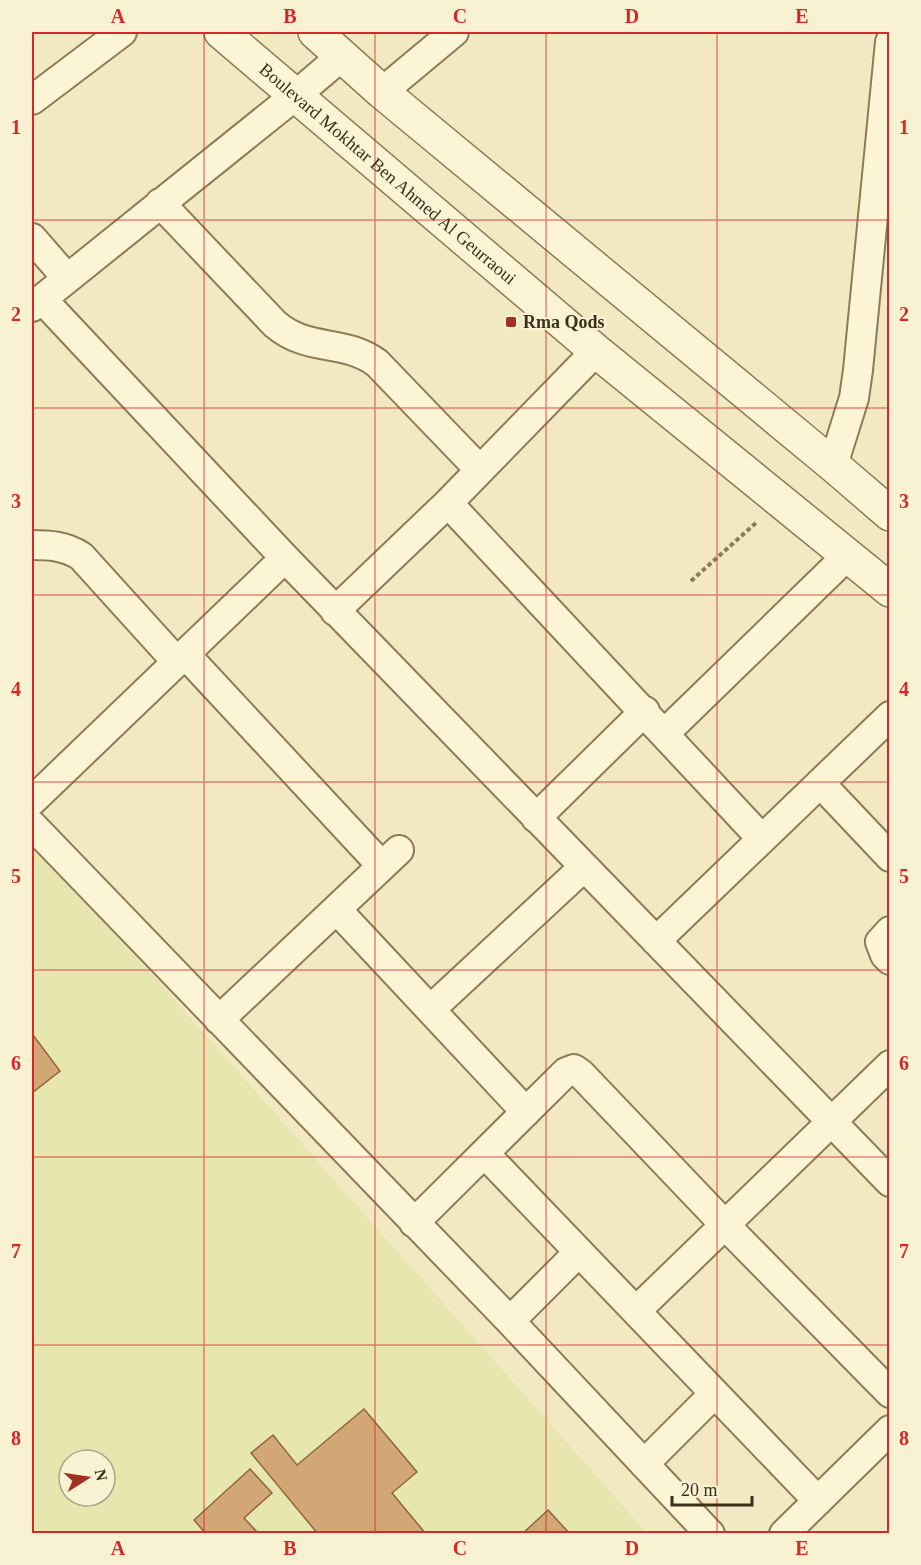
<svg xmlns="http://www.w3.org/2000/svg" width="921" height="1565" font-family="Georgia,serif">
	<style>
		.farmland { fill: #e8e6af; fill-rule: evenodd }
		.building { fill: #d3a775; stroke: #8e663b; stroke-width: 1.5 }
		.lines { fill: none; stroke-linecap: round; stroke-linejoin: round }
		.minor-casing { stroke: #8d7b57; stroke-width: 32 }
		.tertiary-casing { stroke: #8d7b57; stroke-width: 36 }
		.path { stroke: #8d7b57; stroke-width: 4; stroke-dasharray: 4.5 3; stroke-linecap: butt }
		.minor { stroke: #fbf5d6; stroke-width: 28 }
		.tertiary { stroke: #fbf5d6; stroke-width: 33 }
		.grid { fill: none; stroke: #d62828; stroke-width: 1.5; stroke-opacity: 0.55 }
		.poi-dot { fill: #a13122; stroke: #f8f2d2; stroke-width: 2 }
		.labels { text-anchor: middle; dominant-baseline: central; stroke-width: 4.5; stroke-linejoin: round; paint-order: stroke }
		.street-label { font-size: 18px; fill: #3c301d; stroke: #f8f2d2 }
		.poi-label { font-size: 18px; font-weight: bold; fill: #3c301d; stroke: #f8f2d2; text-anchor: start }
		.neatline { fill: none; stroke: #d62828; stroke-width: 2 }
		.grid-label { font-size: 20px; text-anchor: middle; font-weight: bold; fill: #d62828 }
	</style>
	<rect width="100%" height="100%" fill="#f2e9c2"/>
	<path class="farmland" d="M32,839L647,1533H32ZM69,1460H105V1496H69Z"/>
	<path class="building" d="M33,1035L60,1071L32,1093V1036Z
		M364,1409L417,1472L392,1493L426,1534H318L251,1453L273,1435L297,1465Z
		M250,1469L272,1493L244,1518L259,1534H206L194,1520Z
		M548,1510L570,1534H522Z"/>
	<g class="lines">
		<defs>
			<path id="minor" d="M382,92L454,32
				M32,100L122,32
				M160,203L275,324C309,353 343,338 377,363L480,470
				M32,238L66,277
				M42,299L285,558L890,1182
				M32,307L296,95L342,56
				M833,465L854,398L858,370L890,42
				M448,503L762,839
				M32,545C50,545 65,546 81,556L177,662
				M335,611L448,503L596,351
				M185,654L382,866
				M665,733L848,555
				M820,783L890,857
				M32,801L285,558
				M536,818L645,711
				M32,825L510,1321L710,1534
				M337,910L526,1112
				M890,931L880,942L885,955L890,960
				M656,941L890,716
				M431,1009L584,867
				M219,1020L399,850
				M485,1154L818,1501
				M414,1223L566,1072L574,1069L581,1074L725,1225L890,1393
				M636,1311L890,1065
				M510,1321L579,1252
				M644,1464L714,1394
				M784,1534L890,1430"/>
			<g id="tertiary">
				<path id="s1" d="M221,32L596,351L890,590"/>
				<path d="M315,32L382,92L833,465L890,514"/>
			</g>
		</defs>
		<use href="#minor" class="minor-casing"/>
		<use href="#tertiary" class="tertiary-casing"/>
		<path class="path" d="M691,581L758,521"/>
		<use href="#minor" class="minor"/>
		<use href="#tertiary" class="tertiary"/>
	</g>
	<path class="grid" d="M204,32V1534M375,32V1534M546,32V1534M717,32V1534M32,220H890M32,408H890M32,595H890M32,782H890M32,970H890M32,1157H890M32,1345H890"/>
	<rect class="poi-dot" x="505" y="316" width="12" height="12" rx="3"/>
	<g class="labels">
		<g class="street-label">
			<text stroke="none"><textPath href="#s1" startOffset="219">Boulevard Mokhtar Ben Ahmed Al Geurraoui</textPath></text>
		</g>
		<g class="poi-label">
			<text x="523" y="322">Rma Qods</text>
		</g>
	</g>
	<rect width="921" height="1565" fill="none" stroke="#f8f2d2" stroke-width="66"/>
	<g transform="translate(87 1478) rotate(78)"><circle r="28" fill="#f8f2d2" stroke="#ada48a" stroke-width="1.5"/>
	<path d="M0-4.5L10 22L0 15L-10 22Z" fill="#a13122"/>
	<text y="-9" font-size="16" font-weight="bold" text-anchor="middle" fill="#3c301d">N</text>
	</g>
	<path d="M672 1496v9h80v-9" fill="none" stroke="#3c301d" stroke-width="3"/>
	<text x="681" y="1496" font-size="18" fill="#3c301d" stroke="#f8f2d2" stroke-width="4.5" paint-order="stroke">20 m</text>
	<rect x="33" y="33" width="855" height="1499" class="neatline"/>
	<g class="grid-label">
		<text x="118" y="23">A</text>
		<text x="290" y="23">B</text>
		<text x="460" y="23">C</text>
		<text x="632" y="23">D</text>
		<text x="802" y="23">E</text>
		<text x="16" y="134">1</text>
		<text x="904" y="134">1</text>
		<text x="16" y="321">2</text>
		<text x="904" y="321">2</text>
		<text x="16" y="508">3</text>
		<text x="904" y="508">3</text>
		<text x="16" y="696">4</text>
		<text x="904" y="696">4</text>
		<text x="16" y="883">5</text>
		<text x="904" y="883">5</text>
		<text x="16" y="1070">6</text>
		<text x="904" y="1070">6</text>
		<text x="16" y="1258">7</text>
		<text x="904" y="1258">7</text>
		<text x="16" y="1445">8</text>
		<text x="904" y="1445">8</text>
		<text x="118" y="1555">A</text>
		<text x="290" y="1555">B</text>
		<text x="460" y="1555">C</text>
		<text x="632" y="1555">D</text>
		<text x="802" y="1555">E</text>
	</g>
</svg>
